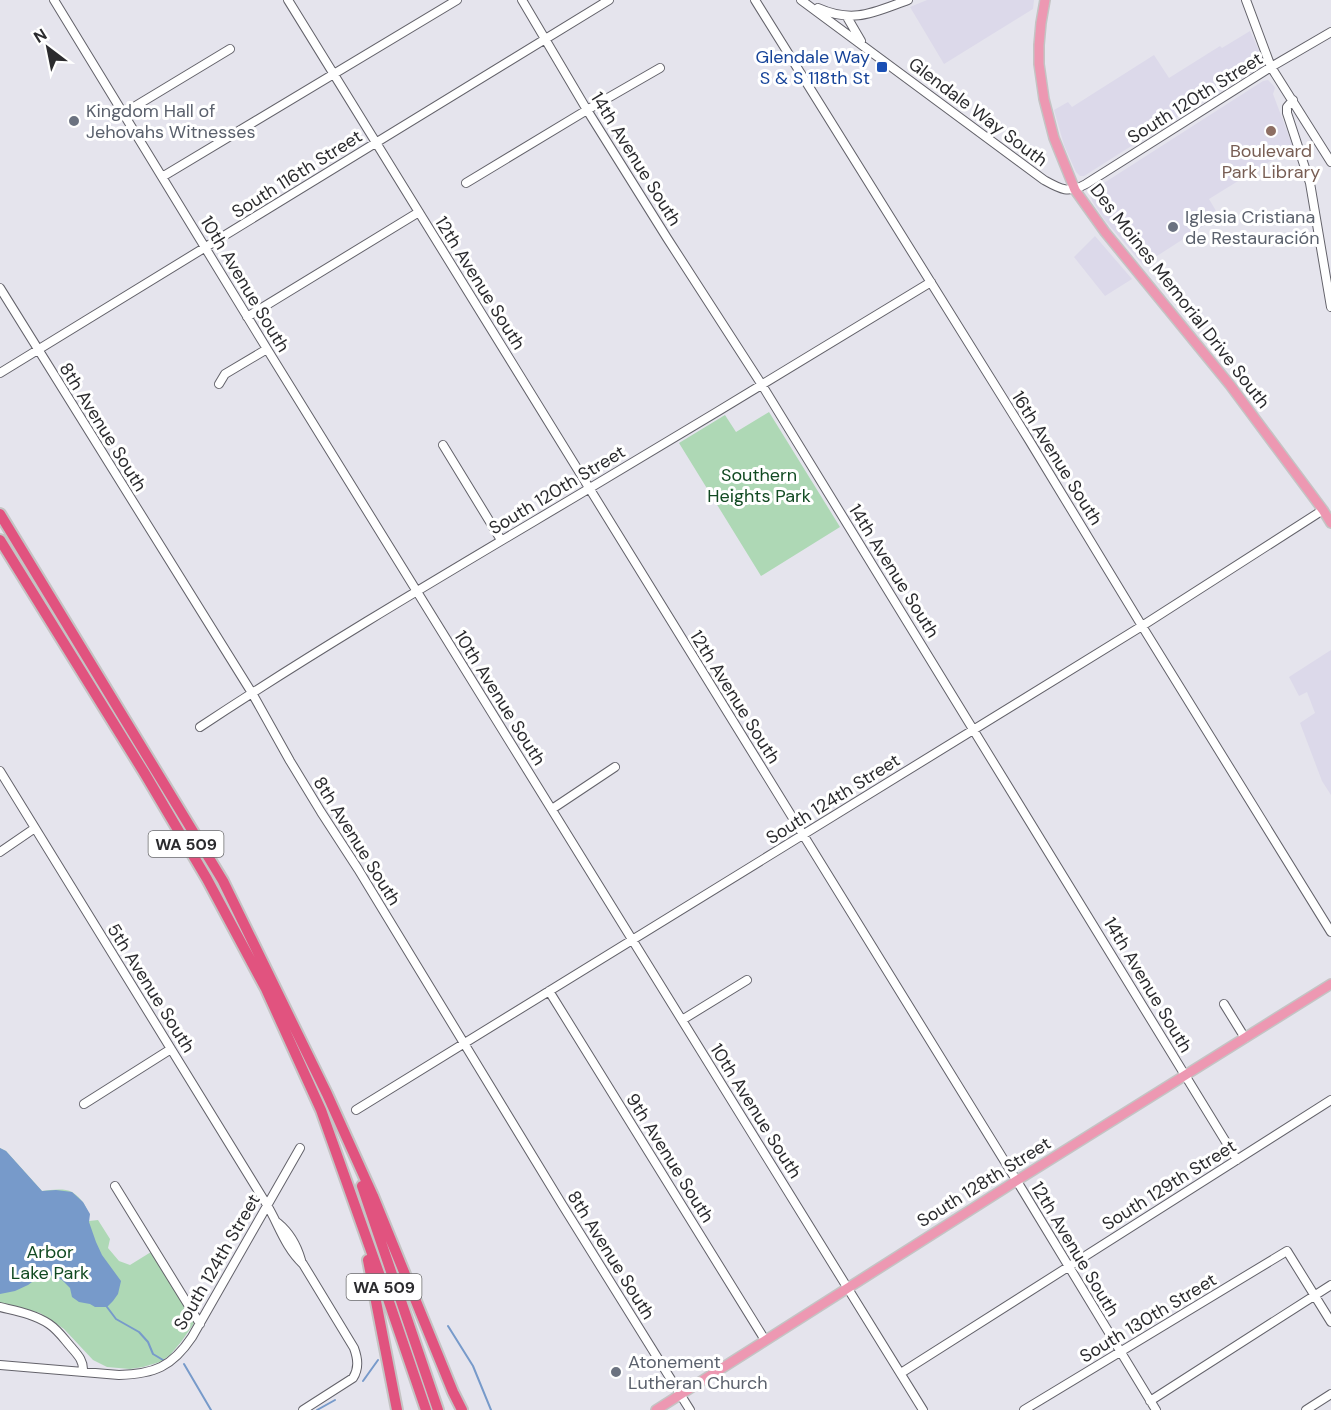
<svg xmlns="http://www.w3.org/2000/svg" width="1331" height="1410" font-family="'DM Sans',sans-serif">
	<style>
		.built { fill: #dcd9ea }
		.green { fill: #aed8b5 }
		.water { fill: #779aca }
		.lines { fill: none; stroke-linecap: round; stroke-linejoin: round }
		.stream { stroke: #779aca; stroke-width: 2 }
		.minor-casing { stroke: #63626a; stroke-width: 10 }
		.major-casing { stroke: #c4c4c4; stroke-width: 12 }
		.highway-casing { stroke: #c4c4c4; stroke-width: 14 }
		.minor { stroke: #fff; stroke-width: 8 }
		.major { stroke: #ed98b2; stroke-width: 9 }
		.highway { stroke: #e1537f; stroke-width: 10 }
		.transit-dot { fill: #1a4fb4; stroke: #fff; stroke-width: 2 }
		.worship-dot { fill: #6b7280; stroke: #fff; stroke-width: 2 }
		.education-dot { fill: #8d6e63; stroke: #fff; stroke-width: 2 }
		.labels { text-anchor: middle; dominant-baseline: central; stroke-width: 6; stroke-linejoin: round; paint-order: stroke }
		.shield { fill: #fff; stroke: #6b6b6d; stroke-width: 1.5 }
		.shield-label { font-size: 16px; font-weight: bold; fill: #2b2b2e }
		.transit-label { font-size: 18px; fill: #164399; stroke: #fff; text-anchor: end }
		.street-label { font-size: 18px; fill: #2b2b2e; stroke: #fff }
		.worship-label { font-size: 18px; fill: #5b616d; stroke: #fff; text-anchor: start }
		.education-label { font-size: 18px; fill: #785e54; stroke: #fff }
		.park-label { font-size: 18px; fill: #114a22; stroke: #fff }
	</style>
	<rect width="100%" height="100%" fill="#e5e4ed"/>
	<path class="built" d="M927,0H1034L1033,9L944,64L910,7Z
		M1250,31L1261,55V61L1259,65L1084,176H1080L1076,172L1064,145L1054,110L1068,102L1072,107L1154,55L1169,78L1220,46L1222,48Z
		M1268,80L1273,85L1275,88L1273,94L1293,147L1209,199L1219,216L1143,265L1103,218L1092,201L1090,193L1093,190L1263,81Z
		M1095,236L1132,279L1105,296L1074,257Z
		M1331,650V795L1322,781L1300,723L1315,713L1307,692L1299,696L1289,677Z"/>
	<path class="green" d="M769,412L840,527L761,576L679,443L725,415L736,432Z
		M0,1148L6,1151L42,1191C51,1190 64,1188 72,1192C82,1198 90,1211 89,1221L98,1220L110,1239L108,1248L119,1261L130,1265L151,1252L195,1322L181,1342L170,1355L160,1362L143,1367L130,1369L107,1367L93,1360L64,1329L40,1313L0,1303Z"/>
	<path class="water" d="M0,1148L6,1151L42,1191L56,1190L72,1192L83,1202L90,1214L89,1222L96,1242L102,1255L121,1281L118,1294L113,1301L107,1307H95L90,1304L79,1302L72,1297L70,1288L62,1280L48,1274L40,1276L28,1285L15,1291L0,1294Z"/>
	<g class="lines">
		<path class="stream" d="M107,1307L116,1319L139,1332L148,1342L153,1354L163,1360
			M448,1326L473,1366L491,1410
			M184,1364L211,1410
			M363,1381L378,1360
			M317,1410L335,1400"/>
		<defs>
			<path id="minor" d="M54,0L267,349L923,1410
				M288,0L1023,1191L1156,1410
				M522,0L587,110L667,238L762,385L1237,1160
				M755,0L1029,440L1142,626L1331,932
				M801,0L1044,180C1060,189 1068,194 1086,184L1271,67L1331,32
				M1246,0L1271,67L1331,162
				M818,8C854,24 874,12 908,0
				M847,17L861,41
				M1293,100L1287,107V113L1310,183L1331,307
				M124,113L230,49
				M162,177L457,0
				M466,183L587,110L660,68
				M0,288L252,693L290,761L321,812L358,869L563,1206L690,1410
				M247,317L419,212
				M0,373L609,0
				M219,384L225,374L267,349
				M443,445L501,540
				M200,727C327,643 459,566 590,488C704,420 818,351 931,282
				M0,771L267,1205C279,1225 285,1247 303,1264L354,1348C358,1359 359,1368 353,1378L303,1410
				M552,809L615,767
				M0,852L35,828
				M549,991L765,1340
				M1224,1004L1245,1038
				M682,1020L747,980
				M84,1104L171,1049
				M356,1110L1142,626L1323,510
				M115,1186L200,1324
				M278,1223C289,1232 297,1246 301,1260
				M0,1307C16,1311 34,1314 49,1324C58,1330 64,1339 71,1347C78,1355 84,1361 83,1372
				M0,1365L119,1375C154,1374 172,1367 192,1337L300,1148
				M901,1373L1331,1100
				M1150,1401L1331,1285
				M1024,1410L1287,1251L1331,1322
				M1306,1410L1331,1394"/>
			<path id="major" d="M1045,0L1041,23L1039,45V64L1044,99L1054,138L1075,190L1105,232L1230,385L1323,510L1331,523
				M656,1410L1016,1181L1331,984"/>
			<path id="highway" d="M0,514L223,881L327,1094L373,1196L453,1392L462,1410
				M0,540L145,774L207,879L266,989L321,1110L386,1293L426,1410
				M362,1186L438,1410
				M368,1260L397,1410"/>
		</defs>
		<use href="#minor" class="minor-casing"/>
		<use href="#major" class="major-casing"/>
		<use href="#highway" class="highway-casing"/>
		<use href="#minor" class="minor"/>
		<use href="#major" class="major"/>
		<use href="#highway" class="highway"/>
	</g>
	<rect class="transit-dot" x="876" y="61" width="12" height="12" rx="3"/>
	<g class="worship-dot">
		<circle cx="74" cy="121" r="6"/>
		<circle cx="1173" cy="227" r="6"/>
		<circle cx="616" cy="1372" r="6"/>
	</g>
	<circle class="education-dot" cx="1271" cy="131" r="6"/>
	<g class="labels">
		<g class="shield">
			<rect x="148.5" y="831" width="75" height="26" rx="4.5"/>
			<rect x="346.5" y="1274" width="75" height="26" rx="4.5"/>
		</g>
		<g class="shield-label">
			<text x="186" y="844">WA 509</text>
			<text x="384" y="1287">WA 509</text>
		</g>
		<g class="transit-label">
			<text x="870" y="57">Glendale Way<tspan x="870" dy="21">S &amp; S 118th St</tspan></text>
		</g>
		<g class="street-label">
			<text transform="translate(1195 98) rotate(-32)">South 120th Street</text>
			<text transform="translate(978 112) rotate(37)">Glendale Way South</text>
			<text transform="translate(636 159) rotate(58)">14th Avenue South</text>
			<text transform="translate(297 174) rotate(-32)">South 116th Street</text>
			<text transform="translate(480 283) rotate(58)">12th Avenue South</text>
			<text transform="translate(245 284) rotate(59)">10th Avenue South</text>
			<text transform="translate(1180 296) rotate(52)">Des Moines Memorial Drive South</text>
			<text transform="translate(103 427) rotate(58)">8th Avenue South</text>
			<text transform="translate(1057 458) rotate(58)">16th Avenue South</text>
			<text transform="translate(557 490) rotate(-31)">South 120th Street</text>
			<text transform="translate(894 571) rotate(58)">14th Avenue South</text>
			<text transform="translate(735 697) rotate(58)">12th Avenue South</text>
			<text transform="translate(500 698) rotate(58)">10th Avenue South</text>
			<text transform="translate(833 799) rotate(-32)">South 124th Street</text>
			<text transform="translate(357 841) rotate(58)">8th Avenue South</text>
			<text transform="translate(1148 985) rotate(59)">14th Avenue South</text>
			<text transform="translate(151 988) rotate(58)">5th Avenue South</text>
			<text transform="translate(756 1111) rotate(58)">10th Avenue South</text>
			<text transform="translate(670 1158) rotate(58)">9th Avenue South</text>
			<text transform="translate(984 1182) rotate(-32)">South 128th Street</text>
			<text transform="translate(1169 1185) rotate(-32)">South 129th Street</text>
			<text transform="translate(1075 1249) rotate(59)">12th Avenue South</text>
			<text transform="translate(611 1255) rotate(58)">8th Avenue South</text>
			<text transform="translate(217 1262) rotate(-60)">South 124th Street</text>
			<text transform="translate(1148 1318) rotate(-31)">South 130th Street</text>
		</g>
		<g class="worship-label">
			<text x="86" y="111">Kingdom Hall of<tspan x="86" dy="21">Jehovahs Witnesses</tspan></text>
			<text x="1185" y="217">Iglesia Cristiana<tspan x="1185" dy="21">de Restauración</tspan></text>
			<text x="628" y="1362">Atonement<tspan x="628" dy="21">Lutheran Church</tspan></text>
		</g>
		<g class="education-label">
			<text x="1271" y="151">Boulevard<tspan x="1271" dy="21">Park Library</tspan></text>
		</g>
		<g class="park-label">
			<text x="759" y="475">Southern<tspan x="759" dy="21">Heights Park</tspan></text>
			<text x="50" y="1252">Arbor<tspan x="50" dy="21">Lake Park</tspan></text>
		</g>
	</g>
	<g transform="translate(48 48) rotate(328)" stroke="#ffffff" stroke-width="4.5" paint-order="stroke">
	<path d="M0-4.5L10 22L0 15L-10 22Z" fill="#2b2b2e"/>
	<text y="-9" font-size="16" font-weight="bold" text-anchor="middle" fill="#2b2b2e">N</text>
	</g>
</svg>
